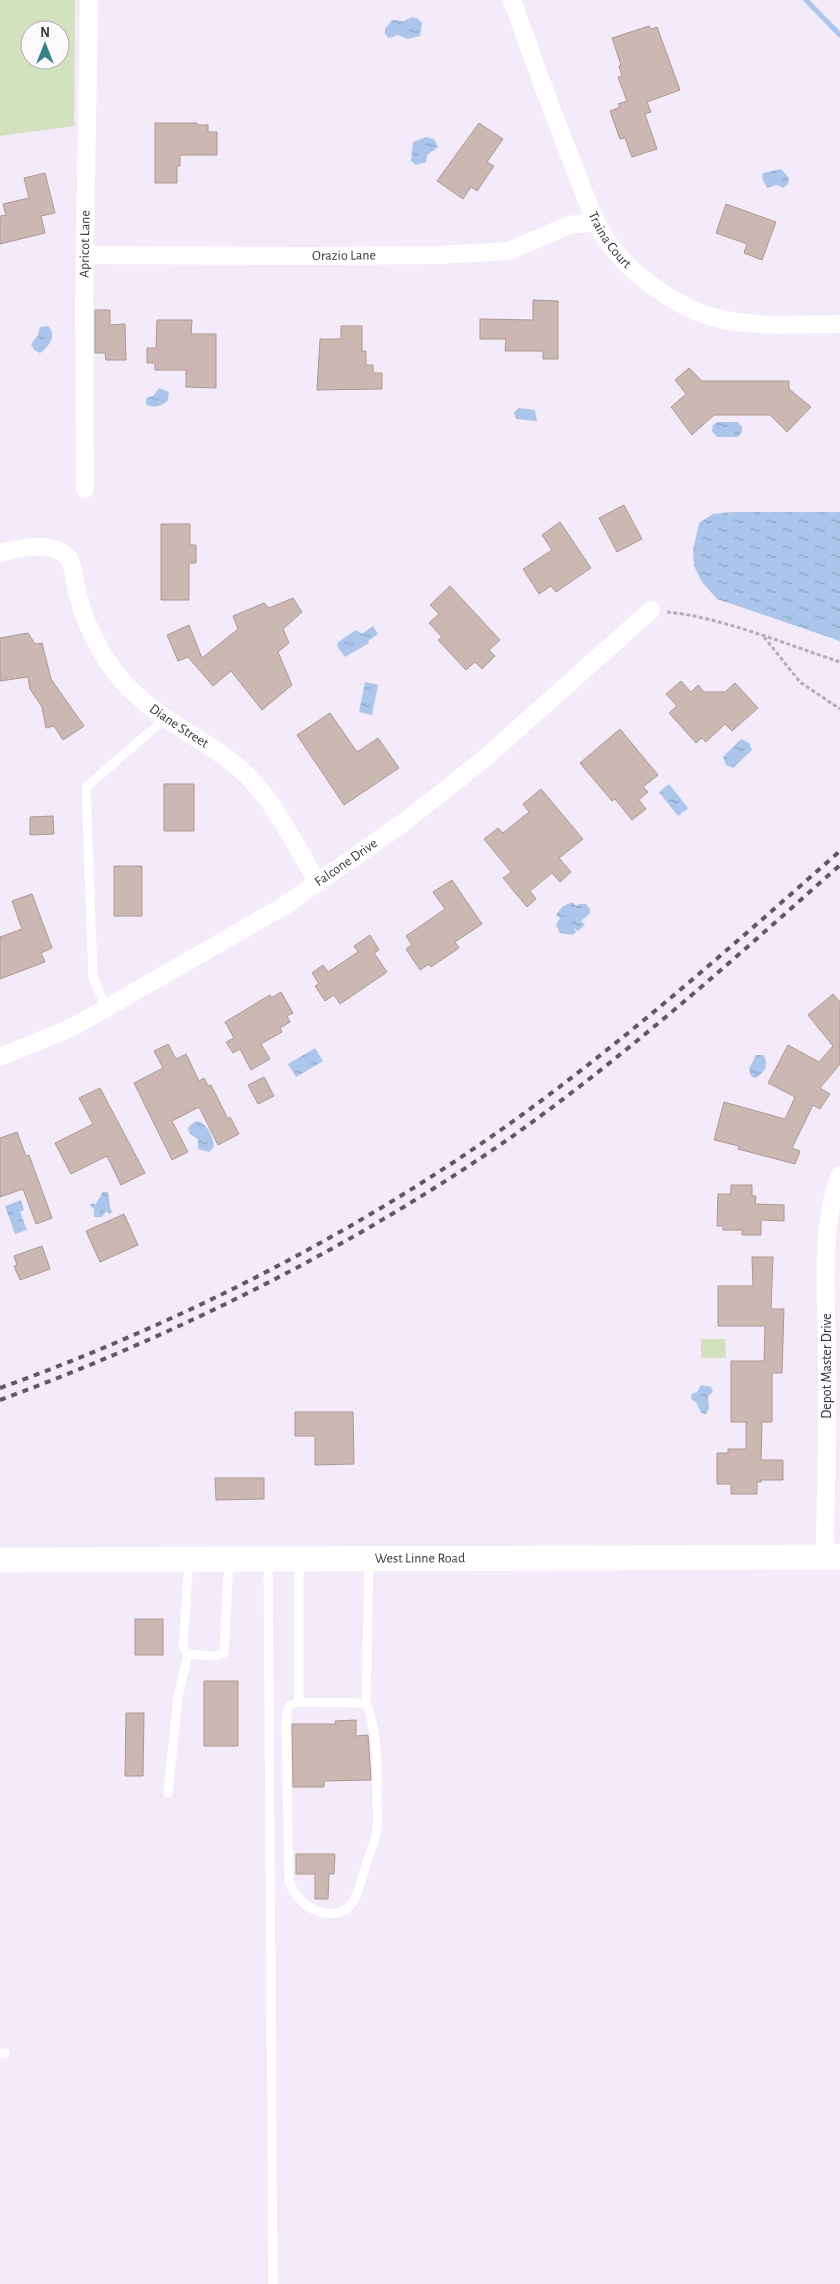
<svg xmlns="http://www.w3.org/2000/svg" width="840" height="2284" font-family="'Alegreya Sans',sans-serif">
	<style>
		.green { fill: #d3e1bf; fill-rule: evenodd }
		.water { fill: url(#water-ripples) }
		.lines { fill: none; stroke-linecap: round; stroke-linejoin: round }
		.stream { stroke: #abc6ea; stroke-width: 5 }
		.building { fill: #cbb8b2; stroke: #ac9994 }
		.path { stroke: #b4adba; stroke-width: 3; stroke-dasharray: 4 2.5; stroke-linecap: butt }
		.lane { stroke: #fff; stroke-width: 9 }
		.street { stroke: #fff; stroke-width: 18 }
		.secondary { stroke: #fff; stroke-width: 25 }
		.rail { stroke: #5f5a62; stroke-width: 4; stroke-dasharray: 6 6; stroke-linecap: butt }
		.labels { text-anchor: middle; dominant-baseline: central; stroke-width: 5; stroke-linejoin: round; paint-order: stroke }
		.street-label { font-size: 14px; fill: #38353b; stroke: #fcfafd }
	</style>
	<defs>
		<pattern id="water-ripples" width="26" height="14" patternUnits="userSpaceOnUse" patternTransform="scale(1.25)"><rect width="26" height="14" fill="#abc6ea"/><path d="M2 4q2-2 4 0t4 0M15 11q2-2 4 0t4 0" fill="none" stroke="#8ca2bf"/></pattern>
	</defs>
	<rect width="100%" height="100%" fill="#f3eafa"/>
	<path class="green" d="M0,0H75L74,126L0,136ZM30,30H60V60H30Z
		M701,1339H725L726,1358H701Z"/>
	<path class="water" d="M412,17L418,19L422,23L420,36L408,39L398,35L389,38L385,34V29L392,20L404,21Z
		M426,137L434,139L438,147L427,155L426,162L416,165L411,161L413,142Z
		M781,169L789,178L788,184L783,188L777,185L767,188L762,178L763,173Z
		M48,326C58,335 48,348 40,353L34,350L31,344L38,335L40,327Z
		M159,388L169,392L168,400C163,406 153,409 146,404V398L153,396Z
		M519,408L535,410L537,421L516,419L514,412Z
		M717,422H738L742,427V432L738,437H717L712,431L713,425Z
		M732,512H840V641L717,599L702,582L694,566L693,550L699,523L713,514Z
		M373,626L378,634L368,641L369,643L345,657L337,646L338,642L356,630L362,634Z
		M365,682L378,685L372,715L359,712Z
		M741,739L749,743L752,750L733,768L726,765L723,757Z
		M669,784L688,808L678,816L659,792Z
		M572,902L576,906L579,904H586L590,909V913L581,921L585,925L578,931L574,928L576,932L572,935L560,933L556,925L560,918L556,915L562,907Z
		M315,1048L323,1061L296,1077L288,1064Z
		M756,1055H763C770,1064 764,1074 755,1078L751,1076L749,1069Z
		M197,1121C208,1124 213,1137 214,1147L209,1152L198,1149V1139L190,1134L188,1129L190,1125Z
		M103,1192H108L110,1207L112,1212L110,1214L106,1211L102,1217H94V1209L90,1205L93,1203L95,1205Z
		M21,1200L24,1210L20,1212L27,1230L15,1234L5,1206Z
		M701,1385L711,1387L713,1392L708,1396L709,1408L706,1414L701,1413L696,1402L691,1399L692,1394L697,1392Z"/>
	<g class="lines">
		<path class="stream" d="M806,0L840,35"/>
	</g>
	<path class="building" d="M649,26L651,29L657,27L680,90L647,102L651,112L645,114L657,149L632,157L625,138L620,139L610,111L620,107L618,104L627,101L618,77L622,76L619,66L621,65L612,38Z
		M155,123H197V125H208V132H217V155H180V166H177V183H155Z
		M479,123L503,139L487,162L494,166L477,191L471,187L463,199L437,181Z
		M45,173L55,213L41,216L45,233L0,244V216L6,215L3,204L29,198L24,178Z
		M726,204L776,222L762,260L744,253L747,244L716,233Z
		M533,300L558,301V359H543V351H505L506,339H480V319L533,320Z
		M95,310H110V325L125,324L126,360H106L105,353H95Z
		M157,320H192L191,334H216V388L186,387V370H155V363H147V348H156Z
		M341,326H362V351H366V365H373V373H382V389L317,390L320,339H341Z
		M689,368L702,381H789V389L811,407L787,432L770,415H714L692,435L671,407L686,394L675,380Z
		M624,505L642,539L617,552L599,518Z
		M560,522L591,568L556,592L551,586L539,594L523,569L552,550L542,535Z
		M161,524H190V545H196V563H189V600H161Z
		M450,586L500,640L489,650L495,656L482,669L475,662L466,670L438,640L442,637L429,623L439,614L430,605Z
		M293,598L302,612L283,629L289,643L278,652L292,685L262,710L231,671L213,686L188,657L178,661L167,635L189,625L202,658L238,629L233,616L264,603L269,608Z
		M28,633L35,644L42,643L51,679L84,726L63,740L54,726L46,728L42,707L30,689L28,677L0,681V638Z
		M681,681L691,692L698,685L704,692H725L735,683L758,708L732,731L725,724L706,742L702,738L696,743L669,713L677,706L666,694Z
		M330,713L357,752L378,738L399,768L344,805L297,735Z
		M620,729L658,775L643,787L648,792L639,800L646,809L632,820L615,799L612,801L580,763Z
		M164,784H194V831H164Z
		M541,789L583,839L559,858L571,872L560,882L552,873L530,891L536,899L527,907L503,878L511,872L484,839L498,828L503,833L529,812L523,804Z
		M53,816L54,834L30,835V817Z
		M114,866H142V916H114Z
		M452,880L482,924L455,942L459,948L431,967L429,964L420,970L406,949L412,945L406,936L445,909L433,892Z
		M32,894L52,948L41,953L45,962L0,979V937L22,929L12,901Z
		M370,935L379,950L374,953L387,972L340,1004L334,995L325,1001L315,986L319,984L312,973L323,965L328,972L358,952L354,946Z
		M281,992L293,1013L287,1016L290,1022L280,1028L282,1032L261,1044L270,1059L251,1070L240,1049L233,1053L226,1042L234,1038L225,1022L270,995L271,998Z
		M833,994L840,1002V1064L820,1088L830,1094L820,1109L813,1105L792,1148L800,1151L795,1164L738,1149L739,1146L714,1140L724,1102L785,1119L795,1097L768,1083L788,1045L819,1062L833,1046L808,1015Z
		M168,1044L176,1059L186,1054L199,1081L204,1078L208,1086L211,1085L228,1119L230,1117L239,1134L218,1145L199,1107L172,1121L188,1152L172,1160L134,1083L163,1068L154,1051Z
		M264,1077L274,1096L258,1104L248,1085Z
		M100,1088L145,1173L121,1185L107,1156L71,1174L55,1143L93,1124L79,1098Z
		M17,1132L26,1156L29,1155L52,1218L36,1224L23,1189L0,1197V1138Z
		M731,1185H752V1196H756L755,1204L784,1205V1221L761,1220V1235H742V1230H723V1226H717L718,1194H731Z
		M124,1214L138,1245L100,1262L86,1231Z
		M42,1246L50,1269L20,1280L14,1266L17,1265L14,1256Z
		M752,1257H773L771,1309H784L782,1373H772V1422H762L761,1460H783V1480H761V1482H757V1494H731V1484H717V1453H728V1449H746V1422H731V1361H764L765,1326H718V1286H753Z
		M295,1412H353L354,1464L315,1465V1436H295Z
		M215,1478H264V1499L216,1500Z
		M135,1619H163V1655H135Z
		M204,1681H238V1746H204Z
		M126,1713H144L143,1776H125Z
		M356,1720V1736L368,1735L371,1780L324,1781V1787H293L292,1724H336L335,1721Z
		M296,1854H335L334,1874H329L328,1899H315V1874H296Z"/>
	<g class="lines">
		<path class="path" d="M667,612C721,617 788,645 840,662
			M764,637L800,682L840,709"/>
		<path class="lane" d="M106,1008L93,977L86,787L167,717
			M189,1560L183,1647L188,1654L213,1656L224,1653L229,1561
			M299,1560V1702L366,1703L369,1561
			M268,1561L273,2284
			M299,1702L290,1705L287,1711L286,1726L289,1882C296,1897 307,1910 325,1913C354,1917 357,1894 364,1872C367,1859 373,1847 376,1835C379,1823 377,1809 377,1797C377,1765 378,1733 366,1703
			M168,1793L178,1697L188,1654
			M0,2053H5"/>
		<g class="street">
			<path id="s1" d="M512,0C532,56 552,112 574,167C585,193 593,223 611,246C632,275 677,307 712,317C752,328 798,324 840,324"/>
			<path id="s2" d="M85,255L307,256L439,255L509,251L569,225L596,222"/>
			<path id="s3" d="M85,489L84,304L89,0"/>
			<path id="s4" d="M0,553C20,548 48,541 66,555C73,561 74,574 75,583C82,617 95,645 115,672C145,713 199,735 238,767C271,794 295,845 317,881"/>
			<path id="s5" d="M0,1057L73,1027L284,906L403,823L484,759L651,610"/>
			<path d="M829,1557L825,1541C826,1481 828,1420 827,1359C827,1303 819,1228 840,1175"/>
		</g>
		<path class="secondary" id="s6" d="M0,1560L840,1557"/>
		<path class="rail" d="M0,1388C178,1324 351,1236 505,1127C623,1043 732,946 840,851
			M0,1400C179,1334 353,1247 510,1138C626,1056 733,960 840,865"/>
	</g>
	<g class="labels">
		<g class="street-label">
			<text stroke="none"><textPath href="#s1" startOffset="260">Traina Court</textPath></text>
			<text stroke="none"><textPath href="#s3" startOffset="245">Apricot Lane</textPath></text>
			<text stroke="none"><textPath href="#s2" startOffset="259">Orazio Lane</textPath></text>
			<text stroke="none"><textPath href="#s4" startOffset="281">Diane Street</textPath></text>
			<text stroke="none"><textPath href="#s5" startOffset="398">Falcone Drive</textPath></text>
			<text transform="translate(827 1366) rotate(-90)">Depot Master Drive</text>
			<text stroke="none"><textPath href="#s6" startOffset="420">West Linne Road</textPath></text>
		</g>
	</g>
	<g transform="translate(45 45)"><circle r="24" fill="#fcfafd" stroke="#aeabaf"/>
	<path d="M0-4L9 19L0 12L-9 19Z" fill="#3a8285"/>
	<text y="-8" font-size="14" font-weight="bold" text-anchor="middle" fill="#38353b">N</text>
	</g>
</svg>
